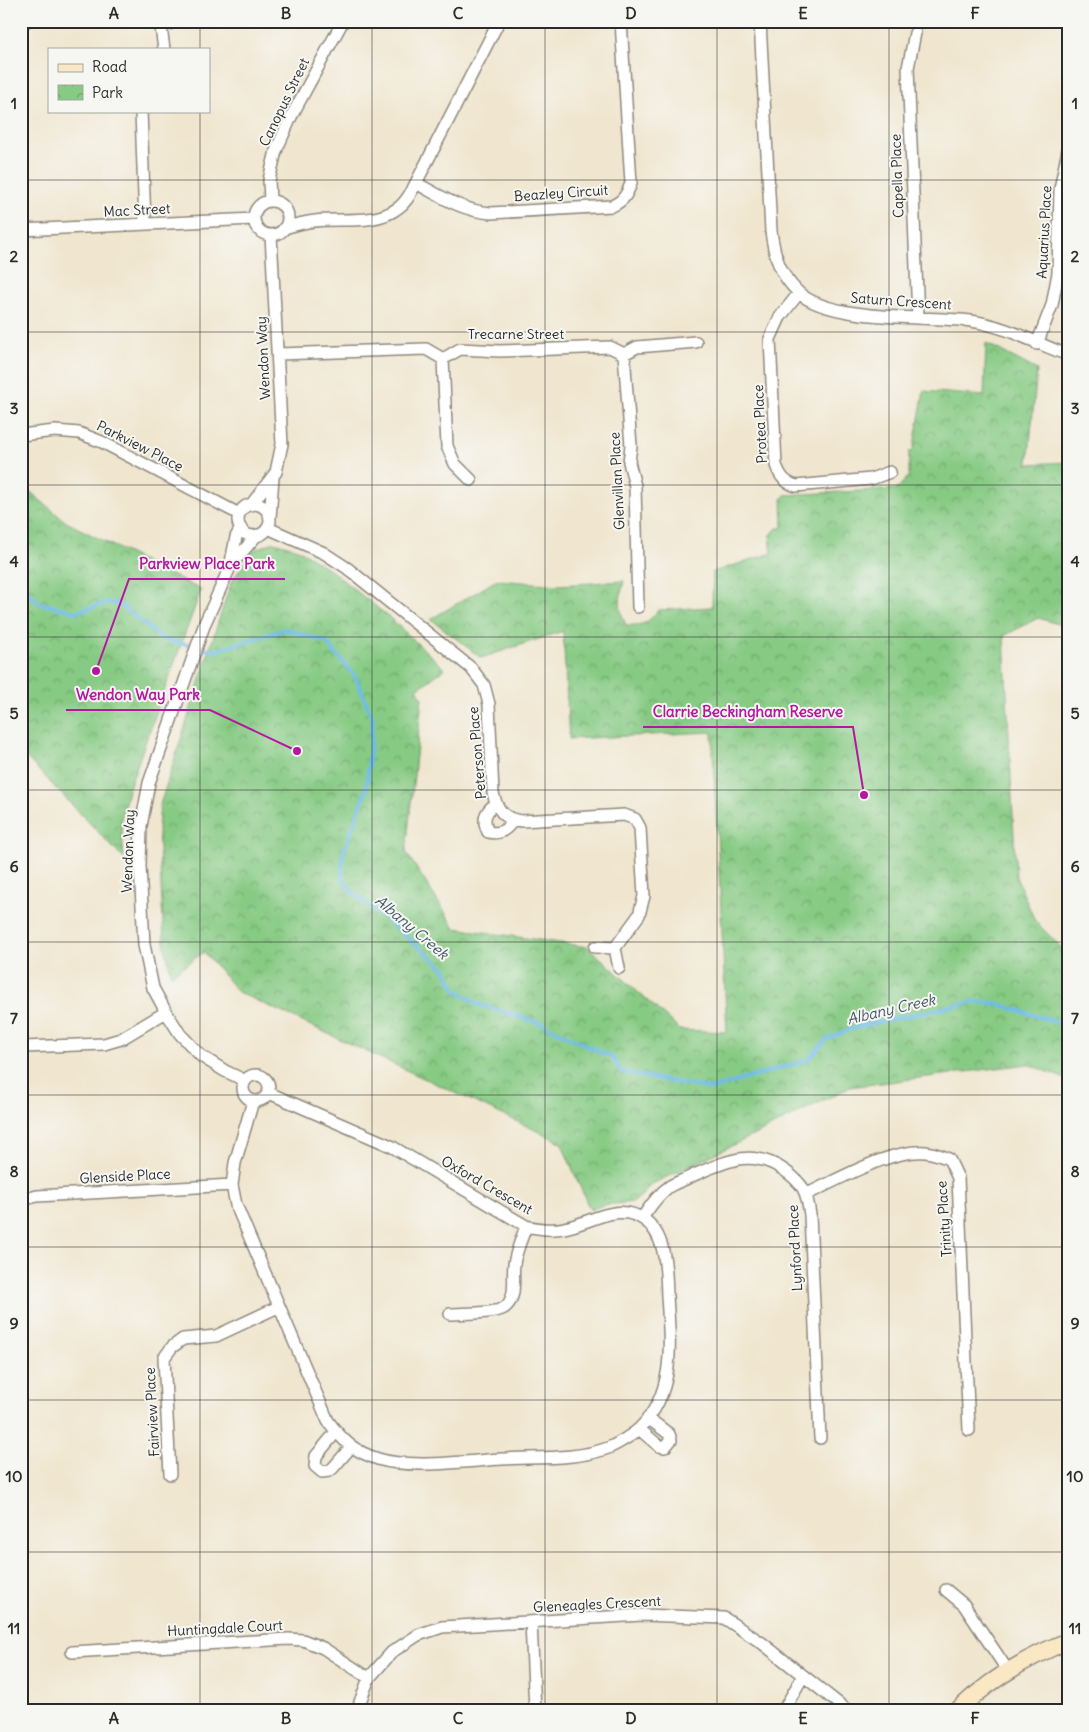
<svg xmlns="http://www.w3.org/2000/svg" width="1089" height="1732" font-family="Delius,sans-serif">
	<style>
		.park { fill: url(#park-crowns); stroke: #587a57 }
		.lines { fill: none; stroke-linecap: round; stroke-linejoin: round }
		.stream { stroke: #70bcea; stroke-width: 4 }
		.street-casing { stroke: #8e887d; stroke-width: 14 }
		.secondary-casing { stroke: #8e887d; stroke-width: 19 }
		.street { stroke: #fff; stroke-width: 11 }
		.secondary { stroke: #fae7c3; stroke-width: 16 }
		.grid { fill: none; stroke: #2b2b2b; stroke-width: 1; stroke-opacity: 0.55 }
		.labels { text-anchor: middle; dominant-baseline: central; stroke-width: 4; stroke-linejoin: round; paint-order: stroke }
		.street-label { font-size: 14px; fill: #2b2b2b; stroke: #f6f6f2 }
		.water-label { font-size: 15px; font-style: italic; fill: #405664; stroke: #f6f6f2 }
		.leader { fill: none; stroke: #b5179e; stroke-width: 2 }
		.callout-dot { fill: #b5179e; stroke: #f6f6f2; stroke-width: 2 }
		.callout-label { font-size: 15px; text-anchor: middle; font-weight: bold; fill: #b5179e; stroke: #f6f6f2; stroke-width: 4; stroke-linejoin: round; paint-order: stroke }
		.neatline { fill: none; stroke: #2b2b2b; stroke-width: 2 }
		.grid-label { font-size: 16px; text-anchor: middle; font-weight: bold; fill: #2b2b2b }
	</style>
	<defs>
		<pattern id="park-crowns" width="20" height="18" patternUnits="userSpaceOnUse" patternTransform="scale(1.25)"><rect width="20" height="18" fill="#86ca83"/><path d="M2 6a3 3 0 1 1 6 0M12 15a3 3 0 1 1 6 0" fill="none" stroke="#6ea46b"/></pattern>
	</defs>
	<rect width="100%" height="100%" fill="#f6f6f2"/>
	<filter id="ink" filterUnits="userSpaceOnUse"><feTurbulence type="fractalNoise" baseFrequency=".02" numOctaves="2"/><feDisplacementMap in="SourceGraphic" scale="10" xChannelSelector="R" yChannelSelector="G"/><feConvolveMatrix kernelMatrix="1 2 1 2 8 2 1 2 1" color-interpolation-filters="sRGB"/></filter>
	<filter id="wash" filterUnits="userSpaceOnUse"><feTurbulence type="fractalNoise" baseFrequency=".0096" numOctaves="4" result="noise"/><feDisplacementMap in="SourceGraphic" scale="20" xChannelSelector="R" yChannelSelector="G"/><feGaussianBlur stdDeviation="1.12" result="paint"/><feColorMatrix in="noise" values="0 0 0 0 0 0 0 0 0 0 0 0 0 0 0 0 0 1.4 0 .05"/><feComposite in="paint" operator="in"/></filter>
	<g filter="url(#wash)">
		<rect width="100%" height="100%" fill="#f0e6cf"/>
		<path class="park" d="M986,343L1037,370L1028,464L1068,462V627L1038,618L1004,636L1016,877L1035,921L1061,947L1068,949V1080L1028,1064L850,1087L773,1126L650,1185L644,1193L634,1202L603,1205L590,1210L561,1142L238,992L204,952L171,975L164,942L158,828L160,805L231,582L254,550L274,542L298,549L329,569L390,618L445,669L417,689L422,698L406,852L455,928L588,947L680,1030L727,1032L712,732L569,739L563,631L481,658L431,619L497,580L559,585L624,581C619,600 618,608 626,625C643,626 648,623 658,610L712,607L713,572L772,553L770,536L777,528H783L782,498L785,495L897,489L909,476V452L913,451L924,391L984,396Z
			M21,484L66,522L201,590L128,790L121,819L124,859L21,752Z"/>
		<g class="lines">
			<path class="stream" d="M21,586L39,603L76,612L109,602L122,606L162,639L215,651L286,629L326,642L355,676L373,719L366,791L343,854L342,877L348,888L445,969L456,990L480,1005L540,1023L613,1058L621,1072L711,1089L808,1060L827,1039L857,1027L971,1002L995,1003L1068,1026"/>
		</g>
	</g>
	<g filter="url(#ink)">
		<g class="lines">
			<defs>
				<path id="street" d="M157,21L161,27L164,49
					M760,21L771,231C774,255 780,275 798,292C829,322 928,316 971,321C1006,326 1035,343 1068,355
					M21,25L27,21
					M161,27L176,21
					M915,33L908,68L918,318
					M141,111L145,224
					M416,183C440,196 462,211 491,213L612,206C623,201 627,195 631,183L621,21
					M270,201L269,180L276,151L291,117L343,21
					M254 218a17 17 0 1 1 34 0a17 17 0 1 1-34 0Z
					M284,228C294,225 305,222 315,221C341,218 376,225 398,208C407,202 411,192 416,183L499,21
					M21,230L254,219
					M799,293L780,317L770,339L776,465C780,476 784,482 796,486L871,479L890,472
					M1037,344L1052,305L1058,273L1060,189L1068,150
					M278,354L426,349L443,359L460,349L500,351L610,347L624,354L637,347L696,342
					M624,354L631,446L629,462L635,486L638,607
					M443,359L447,446L455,464L471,480
					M21,435L55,431L79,433L102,442L239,514
					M238 520a16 16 0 1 1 32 0a16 16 0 1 1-32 0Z
					M251,505L276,472L282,444L271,235
					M270,518L273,477
					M241,528L236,537L230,567L205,623L149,783L141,826L140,866L144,945L153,988L166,1012L180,1034L201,1056L225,1071L244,1080
					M268,528L324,553L347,568L471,668L484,685L489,704L493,793C497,810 504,819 521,821L624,815L635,819L640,828L644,896L639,915L615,948
					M231,565L257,535
					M495,804C485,812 482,819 488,832C500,835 507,830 513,820
					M595,947L615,948L619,968
					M21,1046L24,1047L104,1044L121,1039L166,1012
					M243 1088a13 13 0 1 1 26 0a13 13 0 1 1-26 0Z
					M253,1101L235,1163L232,1185L236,1205L328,1421C343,1441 353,1451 378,1459C409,1469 469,1461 502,1459C535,1457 577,1460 608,1448C616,1445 634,1434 640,1428C676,1391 670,1343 667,1296C666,1271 667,1234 643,1219C617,1202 591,1223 564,1228C551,1231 539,1229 526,1226L391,1146L269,1093
					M807,1194C838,1180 897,1145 931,1153C937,1154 944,1157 949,1159L958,1178L969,1430
					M21,1200L37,1196L232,1185
					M642,1218C650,1207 658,1194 670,1186C677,1182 687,1179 694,1175C727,1161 752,1148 784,1170C804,1184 807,1192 810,1215L820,1438
					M450,1314C462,1313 495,1314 504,1308C518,1298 512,1278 514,1264C516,1251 522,1238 526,1226
					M639,1429L659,1446L665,1447L671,1440L669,1434L648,1418
					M336,1432L316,1456L315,1466L322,1472L329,1471L333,1468L351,1447
					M170,1474L164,1358L172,1347L183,1339L216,1336L278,1307
					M946,1590L964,1605L1008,1671
					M531,1622L535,1711
					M72,1652L288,1639L303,1640L323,1648L369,1678
					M359,1711L360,1702L369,1678L392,1652L418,1635L442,1627L642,1615L724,1618L762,1643L848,1711
					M783,1711L803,1676"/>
				<path id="secondary" d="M957,1711C988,1681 1028,1657 1068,1641"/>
			</defs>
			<use href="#street" class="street-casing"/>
			<use href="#secondary" class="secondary-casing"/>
			<use href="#street" class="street"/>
			<use href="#secondary" class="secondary"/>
		</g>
	</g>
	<path class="grid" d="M200,21V49M372,21V1711M545,21V1711M717,21V1711M889,21V1711M200,111V1711M21,180H1068M21,332H1068M21,485H1068M21,637H1068M21,790H1068M21,942H1068M21,1095H1068M21,1247H1068M21,1400H1068M21,1552H1068"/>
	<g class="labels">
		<g class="street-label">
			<text transform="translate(284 102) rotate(-64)">Canopus Street</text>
			<text transform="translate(897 176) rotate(-92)">Capella Place</text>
			<text transform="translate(561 193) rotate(-4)">Beazley Circuit</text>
			<text transform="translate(137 210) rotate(-3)">Mac Street</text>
			<text transform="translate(1044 232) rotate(-87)">Aquarius Place</text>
			<text transform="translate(901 301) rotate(4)">Saturn Crescent</text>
			<text x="516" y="334">Trecarne Street</text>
			<text transform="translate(263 358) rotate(-93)">Wendon Way</text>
			<text transform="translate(760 424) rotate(-93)">Protea Place</text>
			<text transform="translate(140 446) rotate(27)">Parkview Place</text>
			<text transform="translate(617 481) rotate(-93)">Glenvillan Place</text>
			<text transform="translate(477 753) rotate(-95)">Peterson Place</text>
			<text transform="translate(128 851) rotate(-88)">Wendon Way</text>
			<text transform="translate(125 1176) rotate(-3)">Glenside Place</text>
			<text transform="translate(487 1185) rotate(30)">Oxford Crescent</text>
			<text transform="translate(944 1219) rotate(-94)">Trinity Place</text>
			<text transform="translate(795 1248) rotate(-93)">Lynford Place</text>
			<text transform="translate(152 1412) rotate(-93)">Fairview Place</text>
			<text transform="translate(597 1604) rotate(-3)">Gleneagles Crescent</text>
			<text transform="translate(225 1628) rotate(-3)">Huntingdale Court</text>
		</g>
		<g class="water-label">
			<text transform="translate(412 927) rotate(40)">Albany Creek</text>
			<text transform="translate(891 1009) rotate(-13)">Albany Creek</text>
		</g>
	</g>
	<path class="leader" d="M96 671L129 579H285M297 751L210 710H66M864 795L853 727H643"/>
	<g class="callout-dot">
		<circle cx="96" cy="671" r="5"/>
		<circle cx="297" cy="751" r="5"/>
		<circle cx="864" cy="795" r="5"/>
	</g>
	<g class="callout-label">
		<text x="207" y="569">Parkview Place Park</text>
		<text x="138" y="700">Wendon Way Park</text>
		<text x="748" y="717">Clarrie Beckingham Reserve</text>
	</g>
	<rect width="1089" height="1732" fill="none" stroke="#f6f6f2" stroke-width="55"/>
	<rect x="48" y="48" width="162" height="65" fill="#f6f6f2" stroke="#a5a5a2"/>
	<rect x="58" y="64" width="25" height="8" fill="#fae7c3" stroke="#a5a5a2"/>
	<text x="92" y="72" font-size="15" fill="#2b2b2b">Road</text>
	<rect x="58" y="85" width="25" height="15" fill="url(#park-crowns)" stroke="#a5a5a2"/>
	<text x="92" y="98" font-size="15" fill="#2b2b2b">Park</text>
	<rect x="28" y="28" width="1034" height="1676" class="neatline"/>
	<g class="grid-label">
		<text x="114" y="19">A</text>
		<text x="286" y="19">B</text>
		<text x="458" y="19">C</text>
		<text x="631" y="19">D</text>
		<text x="803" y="19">E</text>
		<text x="975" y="19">F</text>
		<text x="14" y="109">1</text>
		<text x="1075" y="109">1</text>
		<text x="14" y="262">2</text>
		<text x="1075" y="262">2</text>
		<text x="14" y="414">3</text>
		<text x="1075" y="414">3</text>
		<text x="14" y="567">4</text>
		<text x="1075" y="567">4</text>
		<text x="14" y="719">5</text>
		<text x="1075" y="719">5</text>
		<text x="14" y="872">6</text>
		<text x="1075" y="872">6</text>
		<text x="14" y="1024">7</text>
		<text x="1075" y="1024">7</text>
		<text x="14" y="1177">8</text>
		<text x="1075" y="1177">8</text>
		<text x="14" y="1329">9</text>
		<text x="1075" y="1329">9</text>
		<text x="14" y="1482">10</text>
		<text x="1075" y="1482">10</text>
		<text x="14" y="1634">11</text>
		<text x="1075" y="1634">11</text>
		<text x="114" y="1724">A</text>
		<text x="286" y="1724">B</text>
		<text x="458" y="1724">C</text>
		<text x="631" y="1724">D</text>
		<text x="803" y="1724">E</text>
		<text x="975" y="1724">F</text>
	</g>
</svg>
